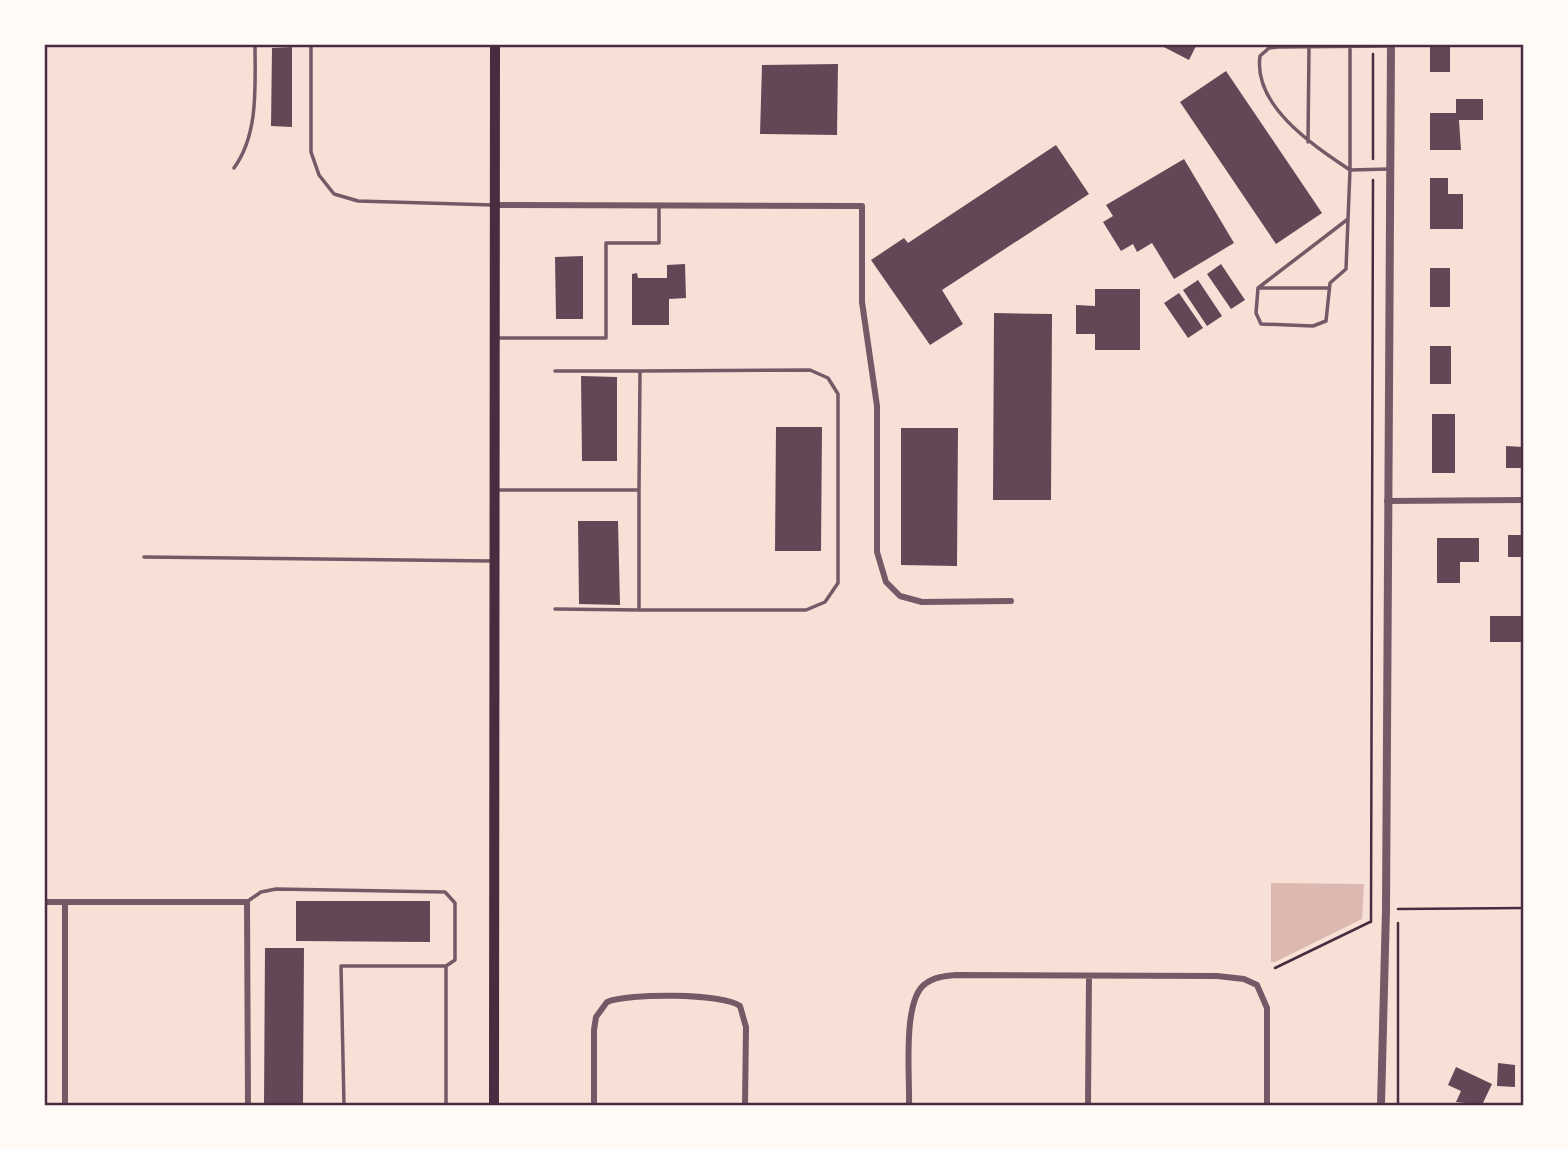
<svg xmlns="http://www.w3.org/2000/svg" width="1568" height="1149" font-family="'Noto Sans',sans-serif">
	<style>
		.water { fill: #dcb8b0 }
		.building { fill: #644757 }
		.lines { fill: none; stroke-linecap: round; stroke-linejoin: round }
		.path { stroke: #4a2c40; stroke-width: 2.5 }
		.service { stroke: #755966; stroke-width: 3.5 }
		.minor { stroke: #755966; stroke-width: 6 }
		.tertiary { stroke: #755966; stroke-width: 8 }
		.primary { stroke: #4a2c40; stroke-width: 10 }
		.neatline { fill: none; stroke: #4a2c40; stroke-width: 2.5 }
	</style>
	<rect width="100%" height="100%" fill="#f7e1d7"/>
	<path class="water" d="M1271,883L1364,884L1362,919L1275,962H1271Z"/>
	<path class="building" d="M1158,44H1197L1189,60Z
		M1430,44H1450V72H1430Z
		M292,47V127L271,126L272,48Z
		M838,64L837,135L760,134L762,65Z
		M1226,71L1322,213L1276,244L1180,102Z
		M1456,99H1483V120H1459L1461,150H1430V113H1456Z
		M1056,145L1089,194L942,290L963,324L930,345L871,260L904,238L908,243Z
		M1184,159L1234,243L1174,279L1152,243L1137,252L1133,244L1121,251L1103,222L1113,216L1106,205Z
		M1430,178H1448V194H1463V229H1430Z
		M583,256V319H556L555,257Z
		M685,264L686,298L669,299V325H632V274L637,273L638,278H667V265Z
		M1221,264L1245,300L1231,309L1207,274Z
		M1430,268H1450V307H1430Z
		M1198,280L1222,316L1207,326L1183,290Z
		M1095,289H1140V350H1095V334H1076V305L1095,306Z
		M1179,293L1203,328L1188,338L1164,303Z
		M994,313L1052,314L1051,500H993Z
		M1430,346H1451V384H1430Z
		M581,376L617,377V461H582Z
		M1432,414H1455V473H1432Z
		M776,427H822L821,551H775Z
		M901,428H958L957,566L901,565Z
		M1506,446L1524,447V468H1506Z
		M578,521H618L620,605L579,604Z
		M1508,535H1524V557H1508Z
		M1437,538H1479V562H1460V583H1437Z
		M1490,616H1524V642H1490Z
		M296,901H430V942L296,941Z
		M265,948H304L303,1104H264Z
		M1498,1063L1515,1065V1087L1497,1086Z
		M1456,1067L1492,1084L1482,1105L1456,1102L1461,1091L1448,1085Z"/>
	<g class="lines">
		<path class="path" d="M1373,159V54
			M1398,909L1524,908
			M1371,922L1373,180
			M1398,923V1105
			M1275,968L1370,922"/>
		<path class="service" d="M311,44V152L319,175L334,194L358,201L493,205
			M1350,46V170L1389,169
			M1308,142L1309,47
			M234,168C259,134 255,85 255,44
			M1348,219L1258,288L1256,313L1261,324L1313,326L1326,321L1330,283L1346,269L1350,170C1313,145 1253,106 1260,56L1269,48L1278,47L1389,46
			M1258,288H1328
			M495,338H606V243H659V206
			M555,371H640
			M496,490H639V610H806L825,602L838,583V394L828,378L810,370L640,371L639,490
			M144,557L492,561
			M555,609L639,610
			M248,901L261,892L276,889L445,892L455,903V960L446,966
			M344,1105L341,966H446V1105"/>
		<path class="minor" d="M495,205L862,206V302L877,406V552L886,582L900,596L922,602L1011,601
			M1387,501L1524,500
			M44,902H247L248,1105
			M65,903V1105
			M594,1105V1030L596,1017L607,1002C628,993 721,993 740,1006L746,1027L745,1105
			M909,1105C910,1077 902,1001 925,984C934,977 945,976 956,975L1217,976L1244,979L1257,985L1267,1008V1105
			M1088,1105L1089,976"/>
		<path class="tertiary" d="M1381,1105L1386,910L1391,44"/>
		<path class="primary" d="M494,1105L495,44"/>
	</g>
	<rect width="1568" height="1149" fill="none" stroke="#fffaf5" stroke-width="91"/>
	<rect x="46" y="46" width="1476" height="1058" class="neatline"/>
</svg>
